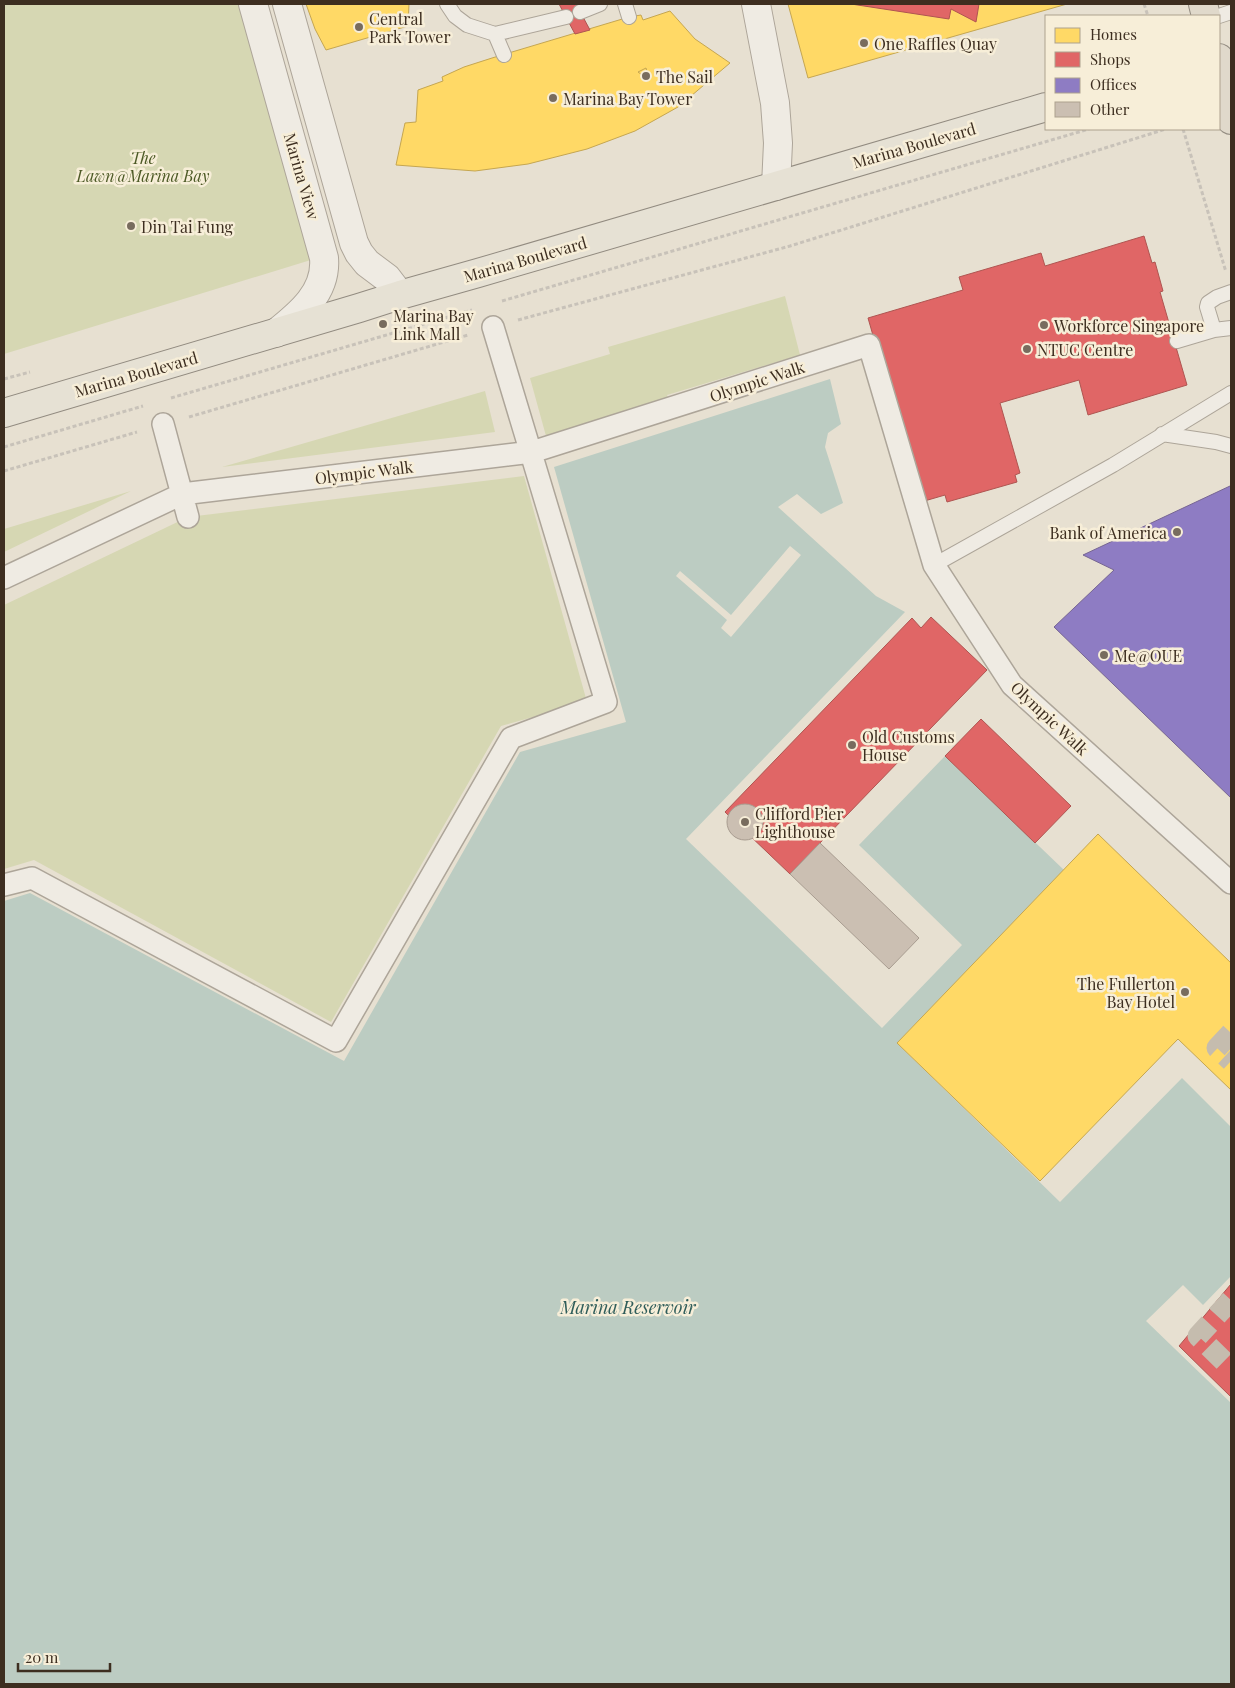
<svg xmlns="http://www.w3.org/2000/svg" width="1235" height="1688" font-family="'Playfair Display',serif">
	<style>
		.green { fill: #d6d7b3 }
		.water { fill: #bcccc2 }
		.pier { fill: #e7e0d1 }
		.homes { fill: #ffd966; stroke: #c5a651 }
		.shops { fill: #e06666; stroke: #af5551 }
		.offices { fill: #8e7cc3; stroke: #766592 }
		.building { fill: #cbbfb2; stroke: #a89c90 }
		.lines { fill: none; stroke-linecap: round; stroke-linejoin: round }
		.pedestrian-tunnel { stroke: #c5bcae; stroke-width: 21; stroke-dasharray: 21 11; stroke-linecap: butt }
		.service-casing { stroke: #ada599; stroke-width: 16 }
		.pedestrian-casing { stroke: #ada599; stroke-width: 24 }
		.minor-casing { stroke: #ada599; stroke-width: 30 }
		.tertiary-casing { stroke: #ada599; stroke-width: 30 }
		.primary-casing { stroke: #928b80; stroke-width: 30 }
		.trunk-casing { stroke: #928b80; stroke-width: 30 }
		.path { stroke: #c8c2b9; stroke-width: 3; stroke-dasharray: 4 2.5; stroke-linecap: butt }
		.service { stroke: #efebe3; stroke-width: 14 }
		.pedestrian { stroke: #efebe3; stroke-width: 21 }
		.minor { stroke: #efebe3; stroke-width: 28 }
		.tertiary { stroke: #efebe3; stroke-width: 28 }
		.primary { stroke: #e6e1d4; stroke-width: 28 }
		.trunk { stroke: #e0d9cb; stroke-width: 28 }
		.poi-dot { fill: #786c5e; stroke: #f7eed8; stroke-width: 2 }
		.labels { text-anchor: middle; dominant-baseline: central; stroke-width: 5; stroke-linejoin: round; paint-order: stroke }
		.poi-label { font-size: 16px; fill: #3d2e20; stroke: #f7eed8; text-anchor: start }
		.street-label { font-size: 16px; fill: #3d2e20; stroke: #f7eed8 }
		.park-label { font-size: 16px; font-style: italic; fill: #4d5a26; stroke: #f7eed8 }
		.water-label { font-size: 18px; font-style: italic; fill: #2f5d5a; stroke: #f7eed8 }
	</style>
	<rect width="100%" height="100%" fill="#e7e0d1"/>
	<path class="green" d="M4,4H242L314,259L4,354Z
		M785,296L800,355L667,395L669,400L546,436L530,378L610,354L608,347Z
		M485,391L495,432L222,467Z
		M524,476L587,702L501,726L331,1022L34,860L4,869V605L188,517Z
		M131,491L4,552V529Z"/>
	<path class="water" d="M830,379L841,424L828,433L825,447L843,503L821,514L797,494L778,507L876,596L905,612L686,839L882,1028L962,945L859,845L945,756L1064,870L897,1043L1060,1202L1182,1078L1231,1127V1276L1203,1305L1183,1285L1146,1321L1231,1403V1684H4V901L30,893L344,1061L520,752L626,722L554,467Z"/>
	<path class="pier" d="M790,546L801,555L731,637L721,628L727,620L676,576L680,571L731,615Z"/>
	<path class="homes" d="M306,4H409L408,26L326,50L315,29Z
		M788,4H1067L808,78Z
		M670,11L695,39L730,63L678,107L635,131L587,149L528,164L475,171L396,165L405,123L416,122L418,90L443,81L442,77L464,67L492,58L629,17L641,15L643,20Z
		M646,68L649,80L638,72Z
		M1098,834L1231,963V1090L1178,1039L1040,1181L897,1043Z"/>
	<path class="shops" d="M559,4H576L590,30L575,34Z
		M851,4H979L976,22L951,9L949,19Z
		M1144,236L1152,263L1155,262L1163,291L1160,292L1187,385L1088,415L1079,380L1000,403L1020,473L1015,475L1017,482L947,502L945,495L921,502L868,318L963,290L959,277L1041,253L1045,266Z
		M931,617L987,670L790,874L725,812L912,618L921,628Z
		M981,719L1071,806L1035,843L945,756Z
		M1231,1284V1397L1179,1346Z"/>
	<path class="offices" d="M1230,486L1231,488V798L1054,627L1114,570L1083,555Z"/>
	<path class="building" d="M727 822a18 18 0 1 1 36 0a18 18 0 1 1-36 0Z
		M820,843L919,938L889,969L790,874Z"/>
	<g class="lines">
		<path class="pedestrian-tunnel" d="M1231,1033L1217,1048L1231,1061
			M1231,1300L1198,1336L1231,1368"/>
		<defs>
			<path id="service" d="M447,4L455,16L467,25L495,34L566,17
				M625,4L629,17
				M580,12L600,4
				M1219,16L1231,12
				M495,34L504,55
				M1214,330L1207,307L1208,303L1217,297L1231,292
				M1177,341L1214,330L1231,328
				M1162,434L1216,442L1231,446
				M934,565L1113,465L1231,393"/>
			<path id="pedestrian" d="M163,424L188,517
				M4,578L182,494L532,452L869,345L934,565L1012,685L1231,883
				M4,885L32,878L336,1041L511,738L606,702L493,327"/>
			<path id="minor" d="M287,4L354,243L359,253L367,263L387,278L400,295
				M756,4L775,103L778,143L776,186"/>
			<path id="tertiary" d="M253,4L324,258C327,292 300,314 276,333"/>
			<path id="primary" d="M4,413L359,308L400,295L478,273L1046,107"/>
			<path id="trunk" d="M1203,4L1206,16
				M1219,58L1231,120"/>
		</defs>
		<use href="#service" class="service-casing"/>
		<use href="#pedestrian" class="pedestrian-casing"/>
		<use href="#minor" class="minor-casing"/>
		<use href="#tertiary" class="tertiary-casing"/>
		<use href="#primary" class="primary-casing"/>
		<use href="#trunk" class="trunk-casing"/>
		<path class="path" d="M1144,4L1148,16
			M1183,129L1226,272
			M502,301L1089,129
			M518,320L790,246L1166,129
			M4,379L30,372
			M171,398L472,310
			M189,417L468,335
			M4,447L143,406
			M4,471L137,432"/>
		<use href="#service" class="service"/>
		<use href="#pedestrian" class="pedestrian"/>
		<use href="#minor" class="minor"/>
		<use href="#tertiary" class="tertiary"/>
		<use href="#primary" class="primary"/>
		<use href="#trunk" class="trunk"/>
	</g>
	<g class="poi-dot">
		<circle cx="359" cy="27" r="5"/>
		<circle cx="864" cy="43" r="5"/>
		<circle cx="646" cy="76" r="5"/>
		<circle cx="553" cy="98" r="5"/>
		<circle cx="131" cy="226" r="5"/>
		<circle cx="383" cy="324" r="5"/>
		<circle cx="1044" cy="325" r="5"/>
		<circle cx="1027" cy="349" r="5"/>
		<circle cx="1177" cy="532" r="5"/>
		<circle cx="1104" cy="655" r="5"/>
		<circle cx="852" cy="745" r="5"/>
		<circle cx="745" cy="822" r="5"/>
		<circle cx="1185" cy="992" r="5"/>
	</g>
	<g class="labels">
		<g class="poi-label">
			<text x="369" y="18">Central<tspan x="369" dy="18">Park Tower</tspan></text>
			<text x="874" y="43">One Raffles Quay</text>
			<text x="656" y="76">The Sail</text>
			<text x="563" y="98">Marina Bay Tower</text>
			<text x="141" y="226">Din Tai Fung</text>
			<text x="393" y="315">Marina Bay<tspan x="393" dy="18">Link Mall</tspan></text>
			<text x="1054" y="325">Workforce Singapore</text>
			<text x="1037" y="349">NTUC Centre</text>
			<text x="1167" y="532" text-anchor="end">Bank of America</text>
			<text x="1114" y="655">Me@OUE</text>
			<text x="862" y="736">Old Customs<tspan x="862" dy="18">House</tspan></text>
			<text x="755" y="813">Clifford Pier<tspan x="755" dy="18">Lighthouse</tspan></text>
			<text x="1175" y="983" text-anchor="end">The Fullerton<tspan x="1175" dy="18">Bay Hotel</tspan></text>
		</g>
		<g class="street-label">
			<text transform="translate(914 145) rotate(-16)">Marina Boulevard</text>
			<text transform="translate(302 176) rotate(74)">Marina View</text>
			<text transform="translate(525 259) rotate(-16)">Marina Boulevard</text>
			<text transform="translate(136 374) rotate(-16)">Marina Boulevard</text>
			<text transform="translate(757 381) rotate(-18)">Olympic Walk</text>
			<text transform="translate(364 472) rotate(-7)">Olympic Walk</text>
			<text transform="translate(1050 718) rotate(43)">Olympic Walk</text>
		</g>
		<g class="park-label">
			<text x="143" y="157">The<tspan x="143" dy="18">Lawn@Marina Bay</tspan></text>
		</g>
		<g class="water-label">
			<text x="628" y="1307">Marina Reservoir</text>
		</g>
	</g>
	<rect width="1235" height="1688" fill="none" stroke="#3d2e20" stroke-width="10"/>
	<rect x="1045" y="15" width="175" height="115" fill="#f7eed8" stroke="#ada18e"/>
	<rect x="1055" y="28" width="25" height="15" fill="#ffd966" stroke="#ada18e"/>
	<text x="1090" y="40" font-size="15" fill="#3d2e20">Homes</text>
	<rect x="1055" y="52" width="25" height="15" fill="#e06666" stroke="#ada18e"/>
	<text x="1090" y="65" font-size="15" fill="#3d2e20">Shops</text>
	<rect x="1055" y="78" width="25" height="15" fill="#8e7cc3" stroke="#ada18e"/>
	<text x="1090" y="90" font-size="15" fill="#3d2e20">Offices</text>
	<rect x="1055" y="102" width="25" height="15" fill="#cbbfb2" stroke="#ada18e"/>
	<text x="1090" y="115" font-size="15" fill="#3d2e20">Other</text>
	<path d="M18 1663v8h92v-8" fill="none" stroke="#3d2e20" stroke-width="2.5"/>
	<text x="25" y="1663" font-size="15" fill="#3d2e20" stroke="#f7eed8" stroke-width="4" paint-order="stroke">20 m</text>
</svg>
